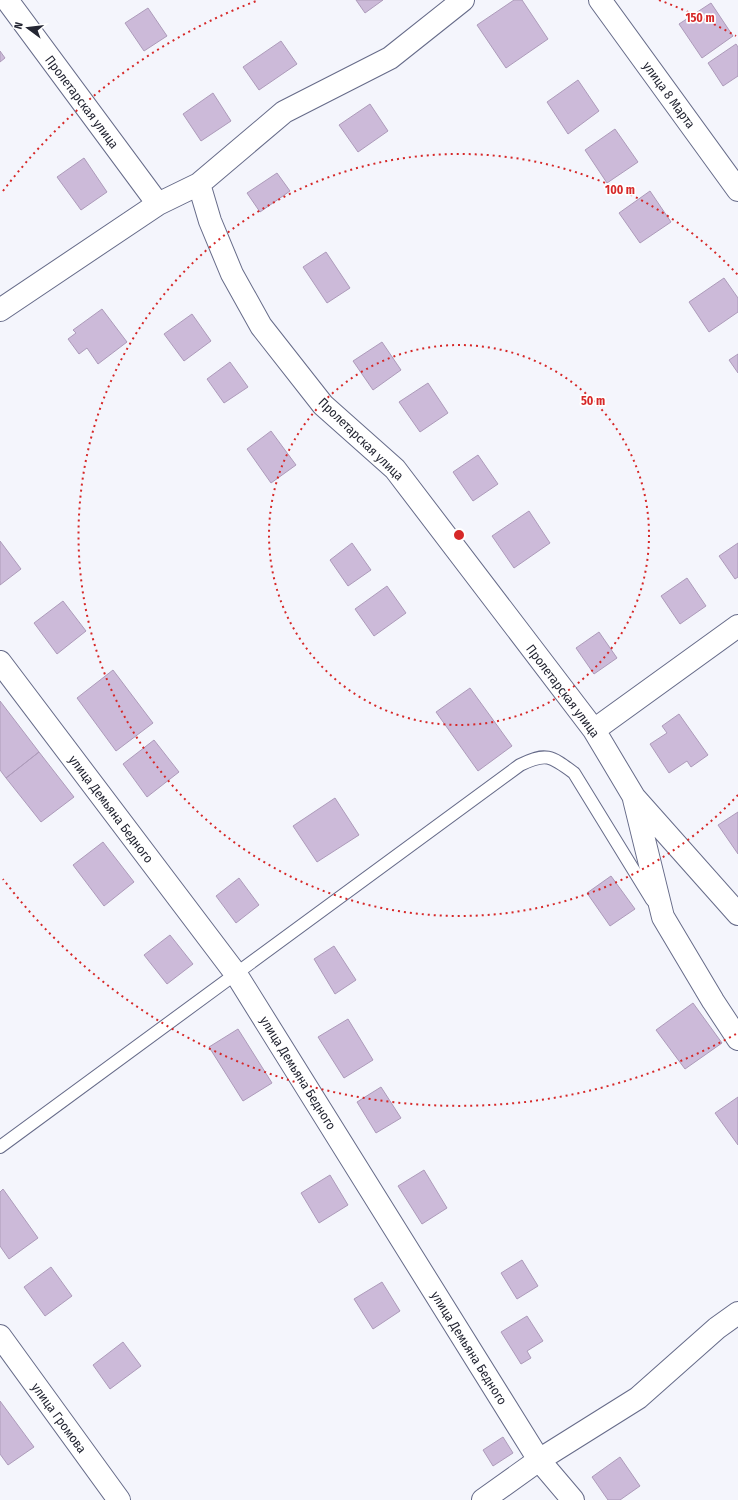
<svg xmlns="http://www.w3.org/2000/svg" width="738" height="1500" font-family="'Fira Sans Condensed',sans-serif">
	<style>
		.building { fill: #ccbad9; stroke: #ad9bba }
		.lines { fill: none; stroke-linecap: round; stroke-linejoin: round }
		.lane-casing { stroke: #666b89; stroke-width: 14 }
		.street-casing { stroke: #666b89; stroke-width: 24 }
		.lane { stroke: #fff; stroke-width: 12 }
		.street { stroke: #fff; stroke-width: 22 }
		.ring { fill: none; stroke: #d62828; stroke-width: 2; stroke-dasharray: 2 4 }
		.labels { text-anchor: middle; dominant-baseline: central; stroke-width: 3.5; stroke-linejoin: round; paint-order: stroke }
		.street-label { font-size: 13px; fill: #242633; stroke: #fff }
		.centre { fill: #d62828; stroke: #fff; stroke-width: 2 }
		.ring-label { font-size: 12px; text-anchor: middle; font-weight: bold; fill: #d62828; stroke: #fff; stroke-width: 3.5; stroke-linejoin: round; paint-order: stroke }
	</style>
	<rect width="100%" height="100%" fill="#f4f5fc"/>
	<path class="building" d="M356,0H383L365,13Z
		M514,0H522L548,39L506,68L477,25Z
		M711,3L733,36L702,58L679,24Z
		M148,8L167,36L144,51L125,23Z
		M281,41L297,64L259,90L243,67Z
		M736,44L738,47V76L723,86L708,63Z
		M0,51L5,58L0,62Z
		M578,80L599,111L568,134L547,102Z
		M213,93L231,121L201,141L183,114Z
		M370,104L388,131L358,152L339,125Z
		M615,129L638,162L607,183L585,150Z
		M84,158L107,192L81,210L57,177Z
		M277,173L290,191L260,212L247,193Z
		M650,191L671,222L640,243L619,213Z
		M326,252L350,288L327,303L303,267Z
		M724,278L738,298V312L709,332L689,302Z
		M102,309L127,342L98,364L87,348L79,354L68,339L76,333L73,330Z
		M192,314L211,341L184,361L164,334Z
		M382,342L401,370L373,390L353,361Z
		M738,354V373L729,360Z
		M230,362L248,387L224,403L207,379Z
		M428,383L448,413L420,432L399,402Z
		M271,431L296,465L271,483L247,449Z
		M478,455L498,484L473,501L453,472Z
		M529,511L550,543L514,568L492,536Z
		M0,541L21,569L0,585Z
		M352,543L371,570L348,586L330,560Z
		M738,543V577L735,579L719,556Z
		M687,578L706,606L680,624L661,596Z
		M387,586L406,613L374,636L355,609Z
		M63,601L86,631L57,654L34,623Z
		M599,632L617,658L594,674L576,648Z
		M113,670L153,723L116,751L77,698Z
		M470,688L512,746L478,771L436,712Z
		M0,701L39,752L6,778L0,770Z
		M679,714L708,755L691,767L687,761L669,773L650,744L667,733L662,726Z
		M154,740L179,772L147,797L123,764Z
		M39,752L74,797L41,822L6,778Z
		M335,798L359,835L317,862L293,826Z
		M738,812V854L718,825Z
		M103,842L134,882L104,906L73,865Z
		M611,876L635,909L610,926L587,893Z
		M239,878L259,905L236,923L216,896Z
		M170,935L193,964L167,984L144,955Z
		M334,946L356,980L335,994L314,959Z
		M693,1003L722,1043L685,1069L656,1030Z
		M348,1019L373,1060L344,1078L318,1037Z
		M238,1029L272,1083L243,1101L209,1047Z
		M381,1087L401,1118L376,1133L357,1102Z
		M738,1097V1145L715,1113Z
		M424,1170L447,1208L422,1224L398,1186Z
		M330,1175L348,1205L319,1223L301,1193Z
		M3,1189L38,1238L9,1259L0,1246V1192Z
		M522,1260L538,1286L517,1299L501,1273Z
		M51,1267L72,1296L45,1316L24,1287Z
		M382,1282L400,1311L373,1329L354,1299Z
		M527,1316L543,1341L527,1351L531,1358L521,1364L501,1332Z
		M123,1342L141,1366L110,1389L93,1365Z
		M0,1401L34,1447L8,1465L0,1454Z
		M503,1437L513,1453L493,1466L483,1450Z
		M620,1457L640,1486L620,1500H608L592,1477Z"/>
	<g class="lines">
		<defs>
			<path id="lane" d="M0,1147L520,765C546,752 551,756 574,773L652,900"/>
			<path id="street" d="M7,0L158,204
				M600,0L738,190
				M199,184L210,221L232,274L261,326L323,405L395,469L594,730L634,797L738,914
				M0,310L158,204L199,184L284,112L390,58L463,0
				M0,662L236,974L539,1460L573,1500
				M594,730L738,626
				M634,799L663,917L713,1001L738,1039
				M0,1336L119,1500
				M483,1500L539,1460L638,1398L717,1328L738,1313"/>
		</defs>
		<use href="#lane" class="lane-casing"/>
		<use href="#street" class="street-casing"/>
		<use href="#lane" class="lane"/>
		<use href="#street" class="street"/>
	</g>
	<g class="ring">
		<circle cx="459" cy="535" r="190"/>
		<path d="M738 795A381 381 0 1 1 738 275"/>
		<path d="M736 1034A571 571 0 0 1 3 879M3 191A571 571 0 0 1 259 0M659 0A571 571 0 0 1 736 36"/>
	</g>
	<g class="labels">
		<g class="street-label">
			<text transform="translate(669 95) rotate(54)">улица 8 Марта</text>
			<text transform="translate(82 102) rotate(53)">Пролетарская улица</text>
			<text transform="translate(361 439) rotate(44)">Пролетарская улица</text>
			<text transform="translate(563 691) rotate(53)">Пролетарская улица</text>
			<text transform="translate(111 809) rotate(53)">улица Демьяна Бедного</text>
			<text transform="translate(298 1073) rotate(58)">улица Демьяна Бедного</text>
			<text transform="translate(469 1348) rotate(58)">улица Демьяна Бедного</text>
			<text transform="translate(59 1418) rotate(54)">улица Громова</text>
		</g>
	</g>
	<circle cx="459" cy="535" r="6" class="centre"/>
	<g class="ring-label">
		<text x="700" y="22">150 m</text>
		<text x="620" y="194">100 m</text>
		<text x="593" y="405">50 m</text>
	</g>
	<g transform="translate(28 28) rotate(285)" stroke="#ffffff" stroke-width="3" paint-order="stroke">
	<path d="M0-3L7 15L0 10L-7 15Z" fill="#242633"/>
	<text y="-6" font-size="11" font-weight="bold" text-anchor="middle" fill="#242633">N</text>
	</g>
</svg>
